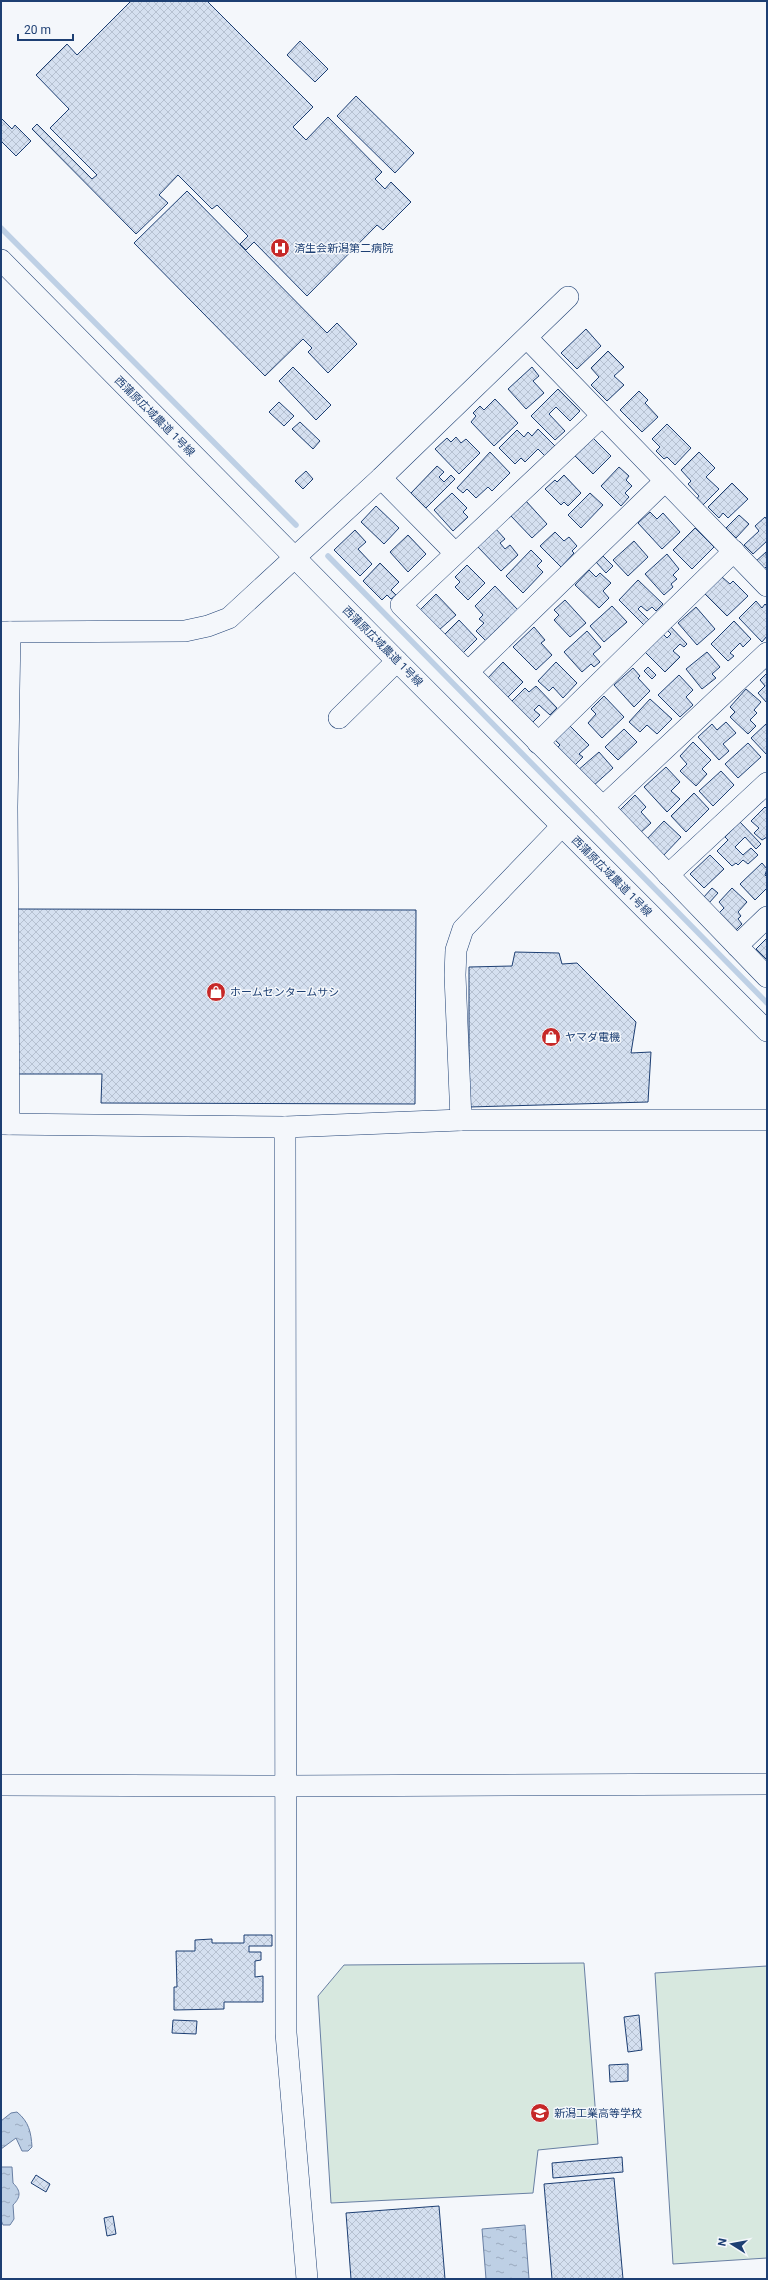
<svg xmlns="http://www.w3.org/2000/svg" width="768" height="2280" font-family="Roboto,'Noto Sans JP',sans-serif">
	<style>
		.pitch { fill: #d7e8df; stroke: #687fa3 }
		.water { fill: url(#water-ripples); stroke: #687fa3 }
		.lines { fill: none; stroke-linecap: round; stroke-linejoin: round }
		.stream { stroke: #bed0e5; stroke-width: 5.5 }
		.building { fill: url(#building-cross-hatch); stroke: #1d3f73 }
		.minor-casing { stroke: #1d3f73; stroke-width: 22 }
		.minor { stroke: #f4f7fb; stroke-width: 21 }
		.labels { text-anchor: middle; stroke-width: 3; stroke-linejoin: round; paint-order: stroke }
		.poi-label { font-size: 11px; fill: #1d3f73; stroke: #f4f7fb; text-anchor: start }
		.street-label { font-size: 11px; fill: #1d3f73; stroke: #f4f7fb }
	</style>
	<defs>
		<pattern id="water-ripples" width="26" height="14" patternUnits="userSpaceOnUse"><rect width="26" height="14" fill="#bed0e5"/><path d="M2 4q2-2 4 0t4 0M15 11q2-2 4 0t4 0" fill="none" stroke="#9aaabe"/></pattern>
		<pattern id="building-cross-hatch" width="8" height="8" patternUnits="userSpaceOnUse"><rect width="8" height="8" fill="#d5e0f0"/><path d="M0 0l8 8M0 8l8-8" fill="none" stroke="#b6c1d1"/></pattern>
	</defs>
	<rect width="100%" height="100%" fill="#f4f7fb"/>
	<g class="pitch">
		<polygon points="584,1963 598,2144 538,2150 533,2193 331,2203 318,1996 344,1965"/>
		<polygon points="767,1966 767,2258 673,2264 655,1973"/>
	</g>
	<g class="water">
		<path d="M 17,2112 C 29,2122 31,2132 32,2147 L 28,2151 L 22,2151 L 16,2138 L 1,2149 L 1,2121 L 11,2113 Z"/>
		<path d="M 1,2167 L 12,2167 L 13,2183 C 21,2191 21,2197 13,2205 L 14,2219 L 10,2225 L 3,2225 L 1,2220 Z"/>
		<polygon points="525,2225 529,2279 486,2279 482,2229"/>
	</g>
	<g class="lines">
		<g class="stream">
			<polyline points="1,228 296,525"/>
			<polyline points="328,556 767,1003"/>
		</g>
	</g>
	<g class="building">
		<polygon points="131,1 207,1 313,107 293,127 306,140 328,117 382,172 375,179 385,189 391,182 411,202 383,230 377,225 307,296 254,242 246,250 240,244 248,236 217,205 212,209 178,175 159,195 168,203 136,234 32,129 37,124 92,179 97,175 50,128 69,109 36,75 67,44 77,55"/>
		<polygon points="300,41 328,69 315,82 287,55"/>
		<polygon points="356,96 414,153 395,173 337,116"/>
		<polygon points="1,118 12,129 15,125 31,141 16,156 1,141"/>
		<polygon points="187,191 327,333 337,323 357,344 328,373 308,352 312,348 303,339 265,376 134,243"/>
		<polygon points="586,329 601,346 577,369 561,353"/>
		<polygon points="608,351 624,367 614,376 624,385 607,401 591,385 599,377 591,368"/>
		<polygon points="293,367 331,405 316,420 279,381"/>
		<polygon points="532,367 539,376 533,381 544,393 526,409 508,389"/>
		<polygon points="558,389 580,411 570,421 556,407 549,414 565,431 555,440 531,416"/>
		<polygon points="639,391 648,400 645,403 658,417 642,432 620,410"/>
		<polygon points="495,399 518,423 494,446 471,422 476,416 473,413 480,406 484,410"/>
		<polygon points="279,402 294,416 284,426 269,412"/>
		<polygon points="300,422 320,441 313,449 292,429"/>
		<polygon points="667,424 691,448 675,465 667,457 664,459 656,451 660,447 652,439"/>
		<polygon points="538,429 555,446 545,456 538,449 525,462 521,458 515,464 499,448 517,430 524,437 528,432 532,436"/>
		<polygon points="591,436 611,456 593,474 573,454"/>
		<polygon points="456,437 461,443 466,439 480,453 459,474 435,449 447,438 451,442"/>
		<polygon points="490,452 510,473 492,491 488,487 476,498 467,489 463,493 457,488"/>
		<polygon points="699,452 715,468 706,477 719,489 702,506 696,500 699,496 688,484 691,481 681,470"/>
		<polygon points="437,466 444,472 439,477 444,482 451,475 455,479 426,508 411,493"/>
		<polygon points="619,467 629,476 626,480 632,486 625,493 629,497 621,506 601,486"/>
		<polygon points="306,471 313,479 303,489 295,481"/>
		<polygon points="564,475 581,493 568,506 564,502 561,505 545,489 555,480 557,482"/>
		<polygon points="732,483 748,499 728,518 723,513 719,518 708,507"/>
		<polygon points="452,493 467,508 463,512 468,517 453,531 434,510"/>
		<polygon points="590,493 603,505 581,528 568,515"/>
		<polygon points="526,501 547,524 532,538 511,516"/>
		<polygon points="376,506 399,528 384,544 361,522"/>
		<polygon points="650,512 657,519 663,513 680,532 662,549 638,523"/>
		<polygon points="739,515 749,524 736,538 726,528"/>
		<polygon points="765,517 767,520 767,541 753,554 744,545 759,531 755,526"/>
		<polygon points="495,528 505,539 500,543 505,549 510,545 518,555 501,571 477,546"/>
		<polygon points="695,528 714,547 692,569 673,550"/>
		<polygon points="355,530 366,542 358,549 372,564 360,576 334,550"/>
		<polygon points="555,532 564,541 569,537 577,546 572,551 574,553 561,567 540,546"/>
		<polygon points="408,535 426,554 408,572 390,552"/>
		<polygon points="634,541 648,557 628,576 613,560"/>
		<polygon points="531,550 542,561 537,566 543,572 523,593 506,576"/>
		<polygon points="766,552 767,566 763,570 755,562"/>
		<polygon points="667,554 679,569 673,575 677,579 671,584 673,587 664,595 645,574"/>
		<polygon points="603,556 613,566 606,573 596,562"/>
		<polygon points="380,563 399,582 391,590 396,595 391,599 387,595 382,600 363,581"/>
		<polygon points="467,565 485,583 468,600 455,587 460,582 455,577"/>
		<polygon points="589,570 596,577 600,573 611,583 603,591 609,598 599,608 575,585"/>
		<polygon points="722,577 730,584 733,581 748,596 727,616 705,594"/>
		<polygon points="638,580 663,604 656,611 652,607 647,611 641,606 638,609 649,620 644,625 619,600"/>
		<polygon points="495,586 518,610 486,641 476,631 484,623 479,619 483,615 475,606"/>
		<polygon points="436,594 456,615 439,630 420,610"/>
		<polygon points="565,600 586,623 570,637 554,620 559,615 554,610"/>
		<polygon points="756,601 762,608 765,604 767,606 767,636 762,642 739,618"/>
		<polygon points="612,606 627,622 604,642 590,626"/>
		<polygon points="696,607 715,629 697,645 678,623"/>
		<polygon points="459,620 477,639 462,654 444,635"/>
		<polygon points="734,621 751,639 743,647 740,643 730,653 734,656 728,661 711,644"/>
		<polygon points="669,625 687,644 684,647 680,644 673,651 680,657 665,672 644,651 662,633 667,638 671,634 666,629"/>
		<polygon points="534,627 545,640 541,643 552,655 536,670 513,647"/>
		<polygon points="587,631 601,647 593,654 600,662 594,667 591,664 582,672 564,652"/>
		<polygon points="707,652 720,667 712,674 716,678 702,689 686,669"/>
		<polygon points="503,662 523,682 506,699 486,680"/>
		<polygon points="556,662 577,683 563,698 553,687 549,691 538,681"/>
		<polygon points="648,667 656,675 652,679 644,671"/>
		<polygon points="633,668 640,676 638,678 650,691 634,707 614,685"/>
		<polygon points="767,673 767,703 758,693 765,686 760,680"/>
		<polygon points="679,675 693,690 686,697 693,705 680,717 658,695"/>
		<polygon points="536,686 557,708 550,715 539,705 534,710 540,715 530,725 509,704 525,688 529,692"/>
		<polygon points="746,689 761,702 754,710 757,713 750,720 756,726 748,734 730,717 735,712 730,707"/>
		<polygon points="604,696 624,717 602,738 588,723 596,714 591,709"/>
		<polygon points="650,699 672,719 657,734 647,725 640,732 629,722"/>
		<polygon points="726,722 736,733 723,744 729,751 719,760 698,737 712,724 717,730"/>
		<polygon points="766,724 767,725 767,755 751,738"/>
		<polygon points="569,725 589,745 579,754 583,757 573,767 556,749 560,745 554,739"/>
		<polygon points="624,729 637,742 618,760 605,747"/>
		<polygon points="693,742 711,760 702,769 707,774 696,786 680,771 687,764 680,756"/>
		<polygon points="748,743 761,757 738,778 725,764"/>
		<polygon points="599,752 613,768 592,787 577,771"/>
		<polygon points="666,767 680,782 671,791 680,799 667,812 644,787"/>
		<polygon points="721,771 734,785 713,806 699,791"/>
		<polygon points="694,793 709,809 686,832 671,816"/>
		<polygon points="635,795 646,807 641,812 651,823 639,834 618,812"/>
		<polygon points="765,807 767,809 767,837 762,840 754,833 759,828 751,821"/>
		<polygon points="664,821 681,837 662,857 645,841"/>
		<polygon points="740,822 761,844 756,849 745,837 735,847 743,855 751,848 758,855 748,864 743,860 738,865 736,863 732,866 717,851 728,840 725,837"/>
		<polygon points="710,855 724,869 704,888 690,874"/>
		<polygon points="762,863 767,869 765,875 767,877 767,888 755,900 740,884"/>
		<polygon points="712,888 718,893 709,903 703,898"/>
		<polygon points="732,888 747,902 738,912 741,916 738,919 742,924 734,932 717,915 724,908 719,902"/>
		<polygon points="17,909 416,910 415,1104 101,1103 102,1074 16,1074"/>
		<polygon points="767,938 767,958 766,959 756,949"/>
		<polygon points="515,952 559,953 562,964 577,963 636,1022 631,1053 651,1052 648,1102 469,1107 469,967 512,966"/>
		<polygon points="244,1935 272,1935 272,1946 249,1946 249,1952 261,1952 261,1960 255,1961 255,1977 263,1976 263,2002 224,2002 224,2009 174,2010 174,1987 177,1987 176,1951 195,1951 195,1940 212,1939 212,1943 244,1943"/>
		<polygon points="639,2015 642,2050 628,2052 624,2017"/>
		<polygon points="173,2020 197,2021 196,2034 172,2033"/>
		<polygon points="628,2064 628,2081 610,2082 609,2065"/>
		<polygon points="622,2157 623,2172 553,2178 552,2163"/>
		<polygon points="36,2175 50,2184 46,2192 31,2183"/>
		<polygon points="614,2178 623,2279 552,2279 544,2184"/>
		<polygon points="439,2206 445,2279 351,2279 346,2213"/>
		<polygon points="113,2216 116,2234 107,2236 104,2218"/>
	</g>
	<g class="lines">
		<g class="minor-casing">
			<g id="minor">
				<polyline points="1,260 397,661 767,1031"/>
				<polyline points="527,338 767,586"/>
				<polyline points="602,416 401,605 603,807 767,977"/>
				<polyline points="381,478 455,553"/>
				<polyline points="1,632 185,631 208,626 229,618 381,478 568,297"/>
				<polyline points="468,672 665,481"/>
				<polyline points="339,718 397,661"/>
				<polyline points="538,743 734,551"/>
				<polyline points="603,807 767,653"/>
				<polyline points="668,875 767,783"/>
				<polyline points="737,946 767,917"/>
				<polyline points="461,1120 455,975 456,950 463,929 562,826"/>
				<polyline points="1,1124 285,1127 461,1120 767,1120"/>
				<polyline points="9,1124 7,807 10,632"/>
				<polyline points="285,1127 286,2033 307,2279"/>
				<polyline points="1,1785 285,1786 767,1784"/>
			</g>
		</g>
		<use href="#minor" class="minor"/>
	</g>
	<defs>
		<g id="hospital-disc" transform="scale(1)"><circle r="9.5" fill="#c62828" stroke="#f4f7fb"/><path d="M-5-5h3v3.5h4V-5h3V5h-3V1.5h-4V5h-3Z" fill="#fff"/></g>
		<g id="shop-disc" transform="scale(1)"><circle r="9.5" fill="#c62828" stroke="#f4f7fb"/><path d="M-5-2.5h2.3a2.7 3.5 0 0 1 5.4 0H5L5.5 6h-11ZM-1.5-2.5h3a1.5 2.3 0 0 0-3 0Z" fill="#fff"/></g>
		<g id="school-disc" transform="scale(1)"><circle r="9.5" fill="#c62828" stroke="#f4f7fb"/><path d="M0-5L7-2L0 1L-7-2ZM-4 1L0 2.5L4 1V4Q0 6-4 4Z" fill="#fff"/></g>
	</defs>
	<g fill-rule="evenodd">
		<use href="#hospital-disc" x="280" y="248"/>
		<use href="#shop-disc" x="216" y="992"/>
		<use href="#shop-disc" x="551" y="1037"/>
		<use href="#school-disc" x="540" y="2113"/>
	</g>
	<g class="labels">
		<g class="poi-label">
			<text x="294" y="252">済生会新潟第二病院</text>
			<text x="230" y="996">ホームセンタームサシ</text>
			<text x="565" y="1041">ヤマダ電機</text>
			<text x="554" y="2117">新潟工業高等学校</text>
		</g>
		<g class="street-label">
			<text transform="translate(155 416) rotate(45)" y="4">西蒲原広域農道 1号線</text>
			<text transform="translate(383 646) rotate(45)" y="4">西蒲原広域農道 1号線</text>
			<text transform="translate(612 876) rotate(45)" y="4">西蒲原広域農道 1号線</text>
		</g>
	</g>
	<rect width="768" height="2280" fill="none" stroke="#1d3f73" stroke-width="4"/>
	<g transform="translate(732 2244) rotate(281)" stroke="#f4f7fb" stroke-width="3" paint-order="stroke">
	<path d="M0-3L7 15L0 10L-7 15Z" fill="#1d3f73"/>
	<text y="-6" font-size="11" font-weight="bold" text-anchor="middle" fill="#1d3f73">N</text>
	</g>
	<path d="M18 34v6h55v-6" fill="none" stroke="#1d3f73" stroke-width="2"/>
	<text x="24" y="34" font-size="12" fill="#1d3f73" stroke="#f4f7fb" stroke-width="3" paint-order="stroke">20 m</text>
</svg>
